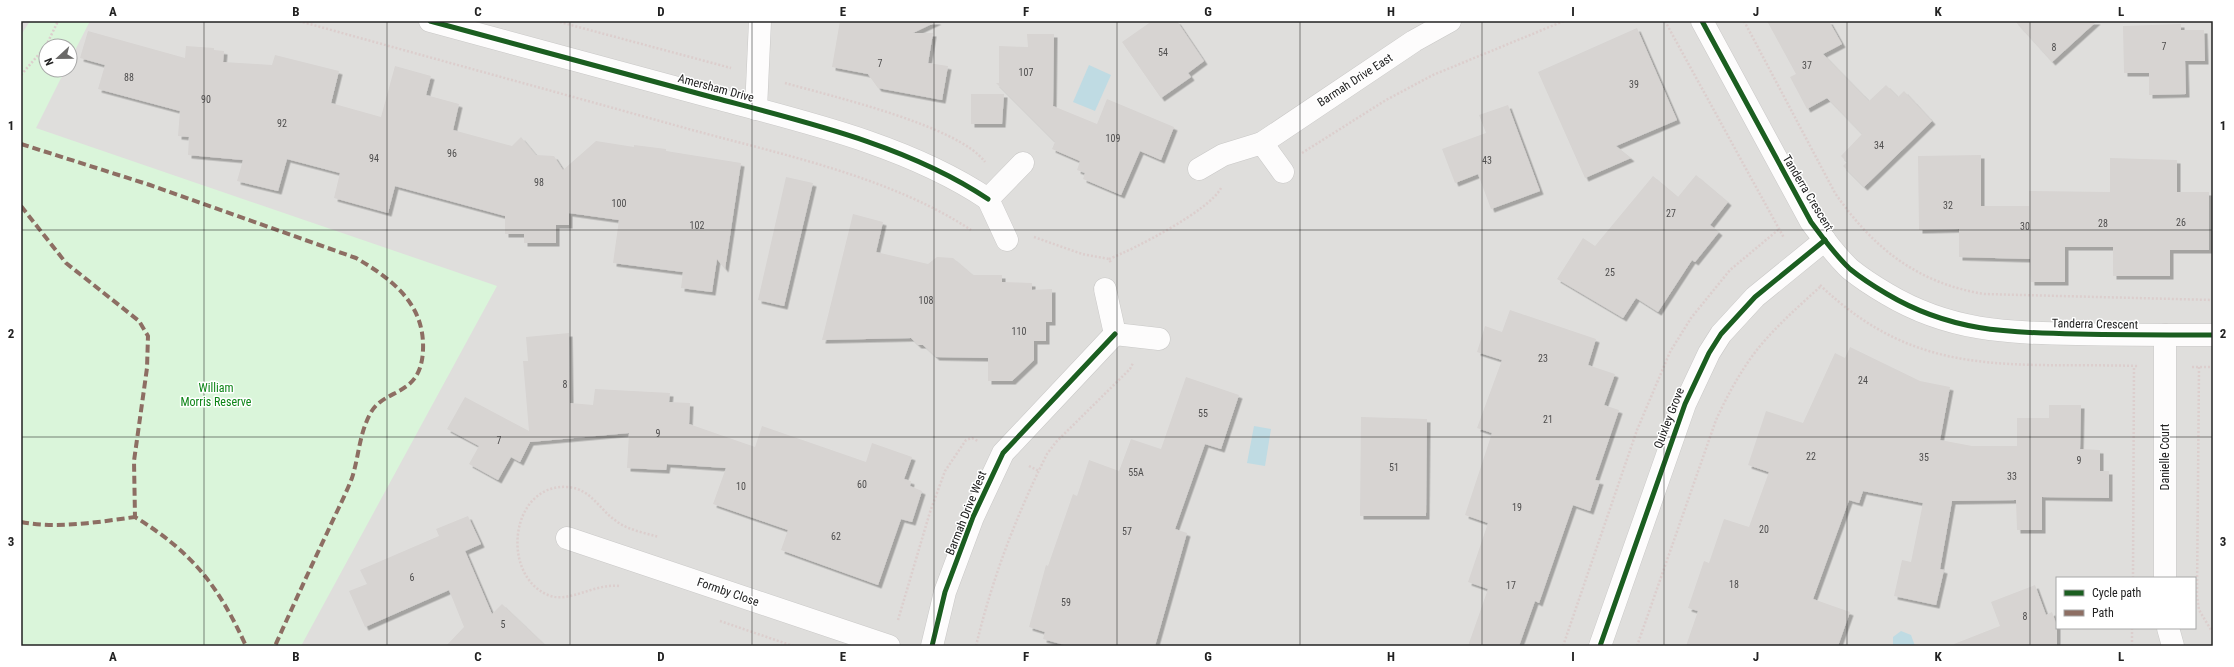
<svg xmlns="http://www.w3.org/2000/svg" width="2234" height="667" font-family="'Roboto Condensed',sans-serif">
	<style>
		.residential { fill: #dfdedc; fill-rule: evenodd }
		.park { fill: #daf5da }
		.water { fill: #bfdbe3 }
		.building { fill: #d7d4d2; filter: url(#shadow) }
		.lines { fill: none; stroke-linecap: round; stroke-linejoin: round }
		.minor-casing { stroke: #c9c8c7; stroke-width: 23 }
		.path { stroke: #dccecd; stroke-width: 2.5; stroke-dasharray: 2 2; stroke-linecap: butt }
		.minor { stroke: #fdfcfc; stroke-width: 22 }
		.quiet { stroke: #8d6e63; stroke-width: 4; stroke-dasharray: 8 4; stroke-linecap: butt }
		.cycleway-casing { stroke: #fff; stroke-width: 8 }
		.cycleway { stroke: #1b5e20; stroke-width: 5 }
		.grid { fill: none; stroke: #222; stroke-width: 1; stroke-opacity: 0.55 }
		.labels { text-anchor: middle; stroke-width: 3; stroke-linejoin: round; paint-order: stroke }
		.number-label { font-size: 10px; fill: #4f4e4e }
		.street-label { font-size: 12px; fill: #222; stroke: #fff }
		.park-label { font-size: 12px; fill: #0c8416; stroke: #fff }
		.neatline { fill: none; stroke: #222; stroke-width: 1.5 }
		.grid-label { font-size: 13px; text-anchor: middle; font-weight: bold; fill: #222 }
	</style>
	<defs>
		<filter id="shadow"><feDropShadow dx="3.5" dy="3.5" stdDeviation="0" flood-color="#0004"/></filter>
	</defs>
	<rect width="100%" height="100%" fill="#f0eeeb"/>
	<path class="residential" d="M 21,21 L 2213,21 L 2213,646 L 21,646 ZM 46,46 L 70,46 L 70,70 L 46,70 ZM 2057,578 L 2195,578 L 2195,628 L 2057,628 Z"/>
	<polygon class="park" points="30,21 90,21 70,60 70,46 46,46 46,70 65,70 36,128 497,286 301,646 21,646 21,35"/>
	<g class="water">
		<polygon points="1089,65 1111,75 1095,111 1073,102"/>
		<polygon points="1254,426 1271,429 1265,466 1247,463"/>
		<polygon points="1901,631 1911,635 1915,646 1893,646 1893,637"/>
	</g>
	<g class="building">
		<polygon points="840,21 938,21 913,33 933,33 928,63 948,66 942,100 878,88 868,74 832,67"/>
		<polygon points="1152,21 1177,21 1204,61 1188,73 1191,77 1161,98 1122,42"/>
		<polygon points="1767,21 1829,21 1842,44 1823,54 1869,101 1886,85 1898,97 1904,91 1932,121 1864,187 1843,166 1847,162 1841,156 1862,134 1827,98 1807,109 1790,77 1796,74"/>
		<polygon points="2015,21 2097,21 2052,62"/>
		<polygon points="2181,24 2181,30 2204,30 2205,61 2185,61 2186,94 2149,95 2149,73 2124,73 2123,26"/>
		<polygon points="1637,28 1677,120 1616,146 1631,158 1585,178 1538,72"/>
		<polygon points="88,31 185,58 186,46 214,48 214,50 224,51 223,62 272,65 275,55 339,71 331,103 381,117 395,66 431,76 426,95 459,104 453,130 512,146 521,137 536,155 554,156 563,170 596,141 634,147 634,145 666,149 666,151 741,163 725,269 717,259 712,292 681,288 683,272 613,263 619,220 569,213 569,225 556,225 556,243 524,243 524,234 505,234 505,216 395,186 388,213 334,198 340,173 287,159 278,191 237,181 243,160 188,155 189,137 178,136 180,111 98,89 105,65 80,58"/>
		<polygon points="1027,34 1054,34 1053,106 1097,124 1107,99 1174,127 1161,160 1140,151 1121,195 1083,179 1085,173 1077,170 1080,161 1052,149 1055,142 996,83 999,83 999,46 1028,47"/>
		<polygon points="971,94 1004,94 1002,124 971,124"/>
		<polygon points="1508,105 1540,191 1491,209 1478,174 1455,183 1442,149 1486,133 1479,115"/>
		<polygon points="1981,155 1981,206 2029,206 2029,191 2110,192 2110,158 2177,160 2177,192 2209,192 2209,250 2170,250 2170,276 2113,276 2113,247 2065,247 2065,282 2031,282 2030,259 1959,257 1959,229 1919,230 1918,156"/>
		<polygon points="1696,175 1728,202 1710,225 1719,232 1695,262 1692,260 1658,312 1636,298 1623,318 1557,279 1583,238 1595,246 1653,176 1678,197"/>
		<polygon points="786,177 813,183 784,306 758,300"/>
		<polygon points="853,214 883,222 876,252 928,264 937,257 953,258 973,275 1002,275 1002,282 1032,283 1032,290 1052,289 1052,322 1046,322 1046,341 1034,341 1034,360 1012,381 988,381 988,358 936,357 923,345 918,345 911,338 822,340"/>
		<polygon points="1510,310 1596,339 1588,365 1615,374 1604,405 1619,410 1595,480 1600,481 1590,511 1573,505 1539,603 1535,601 1519,646 1468,646 1488,589 1468,582 1488,523 1465,515 1492,433 1477,428 1502,360 1477,352 1485,326 1502,332"/>
		<polygon points="569,333 570,403 593,405 595,389 670,393 669,402 690,403 689,424 755,447 762,426 866,462 872,443 912,457 904,479 911,481 910,486 922,491 912,522 901,519 878,585 781,550 788,530 713,504 726,468 667,464 666,470 627,468 629,433 530,442 520,462 511,457 498,480 469,464 479,446 447,429 465,397 529,431 523,361 528,361 526,337"/>
		<polygon points="1850,347 1920,381 1950,387 1940,440 1972,446 2017,446 2017,418 2049,418 2049,405 2081,405 2080,449 2100,450 2100,471 2109,471 2109,498 2042,497 2042,530 2017,530 2016,500 1952,501 1940,569 1944,570 1936,605 1894,596 1902,560 1911,562 1923,503 1863,491 1859,503 1849,500 1813,599 1850,612 1838,646 1686,646 1698,611 1688,608 1704,561 1709,563 1724,519 1749,527 1769,472 1748,465 1766,411 1803,423 1835,353 1845,358"/>
		<polygon points="1186,377 1239,395 1221,449 1205,444 1175,529 1187,533 1155,646 1068,646 1043,639 1045,632 1029,627 1046,565 1048,566 1073,494 1077,496 1089,460 1119,471 1131,439 1161,449"/>
		<polygon points="1361,417 1427,419 1426,516 1360,516"/>
		<polygon points="468,516 481,544 465,551 492,614 502,604 546,646 446,646 464,627 449,590 365,627 349,591 367,584 360,570 439,536 436,529"/>
		<polygon points="2035,585 2046,615 2052,612 2057,626 2057,646 1954,646 1954,644 2000,626 1991,602"/>
	</g>
	<g class="lines">
		<g class="minor-casing">
			<g id="minor">
				<path d="M 430,21 C 525,47 620,72 715,98 C 806,122 909,146 988,199"/>
				<path d="M 1702,21 L 1811,222 C 1823,238 1835,255 1850,269 C 1861,278 1875,287 1887,294 C 1949,331 2007,333 2077,334 C 2122,335 2168,335 2213,335"/>
				<polyline points="756,109 760,21"/>
				<polyline points="1262,143 1414,41 1450,21"/>
				<polyline points="1199,169 1223,155 1262,143 1283,172"/>
				<polyline points="1007,240 988,199 1023,163"/>
				<polyline points="1105,289 1115,334 1159,339"/>
				<polyline points="567,538 889,646"/>
				<polyline points="2165,578 2165,335"/>
				<polyline points="2168,628 2173,646"/>
				<polyline points="932,646 945,592 973,517 1003,453 1115,334"/>
				<polyline points="1600,646 1685,404 1709,353 1721,334 1755,297 1825,240"/>
			</g>
		</g>
		<g class="path">
			<path d="M 299,21 C 428,57 556,92 685,128 C 779,154 889,176 971,230"/>
			<polyline points="556,21 731,68"/>
			<polyline points="1665,21 1784,238"/>
			<path d="M 1744,21 L 1835,193 C 1873,248 1917,283 1984,294 L 2213,300"/>
			<polyline points="46,46 58,21"/>
			<polyline points="21,75 46,46"/>
			<path d="M 785,83 C 831,96 959,126 985,162"/>
			<polyline points="1302,153 1386,100 1433,75 1564,21"/>
			<polyline points="1034,237 1082,254 1109,259 1111,263"/>
			<path d="M 1109,259 C 1134,249 1209,211 1221,188"/>
			<path d="M 1820,285 C 1920,381 2012,362 2138,366"/>
			<polyline points="2192,367 2213,367"/>
			<polyline points="2199,367 2197,596 2199,610 2213,633"/>
			<polyline points="1029,466 1039,471"/>
			<polyline points="2133,578 2134,366"/>
			<path d="M 619,586 C 595,583 568,604 548,595 C 500,575 510,483 568,487 C 591,489 599,509 616,521 C 628,530 645,533 659,537"/>
			<polyline points="898,620 930,512 945,471 966,440 972,438 978,441"/>
			<polyline points="720,621 793,646"/>
			<path d="M 976,646 C 992,579 1016,516 1047,454 L 1056,442 L 1130,369 L 1133,363"/>
			<polyline points="1563,646 1637,430 1670,352 1691,318 1730,270 1778,230"/>
			<path d="M 1637,646 L 1716,420 C 1727,396 1740,372 1756,351 C 1775,327 1798,307 1821,286"/>
			<polyline points="2132,646 2132,628"/>
		</g>
		<use href="#minor" class="minor"/>
		<g class="quiet">
			<path d="M 21,144 L 150,185 L 356,258 C 392,279 425,304 423,350 C 421,398 384,387 370,414 C 359,435 359,456 352,478 C 345,496 335,515 327,533 C 309,571 292,608 275,646"/>
			<path d="M 21,206 L 66,263 L 139,321 L 148,336 L 147,368 L 134,461 L 135,517 C 192,552 218,585 246,646"/>
			<path d="M 21,522 C 58,529 98,522 135,517"/>
		</g>
		<g class="cycleway-casing">
			<g id="cycleway">
				<path d="M 430,21 C 525,47 620,72 715,98 C 806,122 909,146 988,199"/>
				<path d="M 1702,21 L 1811,222 C 1823,238 1835,255 1850,269 C 1861,278 1875,287 1887,294 C 1949,331 2007,333 2077,334 C 2122,335 2168,335 2213,335"/>
				<polyline points="932,646 945,592 973,517 1003,453 1115,334"/>
				<polyline points="1600,646 1685,404 1709,353 1721,334 1755,297 1825,240"/>
			</g>
		</g>
		<use href="#cycleway" class="cycleway"/>
	</g>
	<path class="grid" d="M 204,21 L 204,646M 387,21 L 387,646M 570,21 L 570,646M 752,21 L 752,646M 934,21 L 934,646M 1117,21 L 1117,646M 1300,21 L 1300,646M 1482,21 L 1482,646M 1664,21 L 1664,646M 1847,21 L 1847,646M 2030,21 L 2030,646M 21,230 L 2213,230M 21,437 L 2213,437"/>
	<g class="labels">
		<g class="number-label">
			<text x="2164" y="50">7</text>
			<text x="2054" y="51">8</text>
			<text x="1163" y="56">54</text>
			<text x="880" y="67">7</text>
			<text x="1807" y="69">37</text>
			<text x="1026" y="76">107</text>
			<text x="129" y="81">88</text>
			<text x="1634" y="88">39</text>
			<text x="206" y="103">90</text>
			<text x="282" y="127">92</text>
			<text x="1113" y="142">109</text>
			<text x="1879" y="149">34</text>
			<text x="452" y="157">96</text>
			<text x="374" y="162">94</text>
			<text x="1487" y="164">43</text>
			<text x="539" y="186">98</text>
			<text x="619" y="207">100</text>
			<text x="1948" y="209">32</text>
			<text x="1671" y="217">27</text>
			<text x="2181" y="226">26</text>
			<text x="2103" y="227">28</text>
			<text x="697" y="229">102</text>
			<text x="2025" y="230">30</text>
			<text x="1610" y="276">25</text>
			<text x="926" y="304">108</text>
			<text x="1019" y="335">110</text>
			<text x="1543" y="362">23</text>
			<text x="1863" y="384">24</text>
			<text x="565" y="388">8</text>
			<text x="1203" y="417">55</text>
			<text x="1548" y="423">21</text>
			<text x="658" y="437">9</text>
			<text x="499" y="444">7</text>
			<text x="1811" y="460">22</text>
			<text x="1924" y="461">35</text>
			<text x="2079" y="464">9</text>
			<text x="1394" y="471">51</text>
			<text x="1136" y="476">55A</text>
			<text x="2012" y="480">33</text>
			<text x="862" y="488">60</text>
			<text x="741" y="490">10</text>
			<text x="1517" y="511">19</text>
			<text x="1764" y="533">20</text>
			<text x="1127" y="535">57</text>
			<text x="836" y="540">62</text>
			<text x="412" y="581">6</text>
			<text x="1734" y="588">18</text>
			<text x="1511" y="589">17</text>
			<text x="1066" y="606">59</text>
			<text x="2025" y="620">8</text>
			<text x="503" y="628">5</text>
		</g>
		<g class="street-label">
			<text transform="translate(1355 80) rotate(-33)" y="4">Barmah Drive East</text>
			<text transform="translate(716 88) rotate(15)" y="4">Amersham Drive</text>
			<text transform="translate(1808 193) rotate(59)" y="4">Tanderra Crescent</text>
			<text transform="translate(2095 324) rotate(1)" y="4">Tanderra Crescent</text>
			<text transform="translate(1669 418) rotate(-69)" y="4">Quixley Grove</text>
			<text transform="translate(2165 457) rotate(-90)" y="4">Danielle Court</text>
			<text transform="translate(966 513) rotate(-68)" y="4">Barmah Drive West</text>
			<text transform="translate(728 592) rotate(19)" y="4">Formby Close</text>
		</g>
		<g class="park-label">
			<text x="216" y="392">William<tspan x="216" dy="14">Morris Reserve</tspan></text>
		</g>
	</g>
	<rect width="2234" height="667" fill="none" stroke="#ffffff" stroke-width="44"/>
	<rect x="2056" y="577" width="140" height="52" fill="#ffffff" stroke="#a7a7a7"/>
	<rect x="2064" y="590" width="20" height="6" fill="#1b5e20" stroke="#a7a7a7"/>
	<text x="2092" y="597" font-size="12" fill="#222222">Cycle path</text>
	<rect x="2064" y="610" width="20" height="6" fill="#8d6e63" stroke="#a7a7a7"/>
	<text x="2092" y="617" font-size="12" fill="#222222">Path</text>
	<g transform="translate(58 58) rotate(248)"><circle r="19" fill="#ffffff" stroke="#a7a7a7"/>
	<path d="M0-3L7 15L0 10L-7 15Z" fill="#6a6968"/>
	<text y="-6" font-size="11" font-weight="bold" text-anchor="middle" fill="#222222">N</text>
	</g>
	<rect x="22" y="22" width="2190" height="623" class="neatline"/>
	<g class="grid-label">
		<text x="113" y="16">A</text>
		<text x="296" y="16">B</text>
		<text x="478" y="16">C</text>
		<text x="661" y="16">D</text>
		<text x="843" y="16">E</text>
		<text x="1026" y="16">F</text>
		<text x="1208" y="16">G</text>
		<text x="1391" y="16">H</text>
		<text x="1573" y="16">I</text>
		<text x="1756" y="16">J</text>
		<text x="1938" y="16">K</text>
		<text x="2121" y="16">L</text>
		<text x="11" y="130">1</text>
		<text x="2223" y="130">1</text>
		<text x="11" y="338">2</text>
		<text x="2223" y="338">2</text>
		<text x="11" y="546">3</text>
		<text x="2223" y="546">3</text>
		<text x="113" y="661">A</text>
		<text x="296" y="661">B</text>
		<text x="478" y="661">C</text>
		<text x="661" y="661">D</text>
		<text x="843" y="661">E</text>
		<text x="1026" y="661">F</text>
		<text x="1208" y="661">G</text>
		<text x="1391" y="661">H</text>
		<text x="1573" y="661">I</text>
		<text x="1756" y="661">J</text>
		<text x="1938" y="661">K</text>
		<text x="2121" y="661">L</text>
	</g>
</svg>
